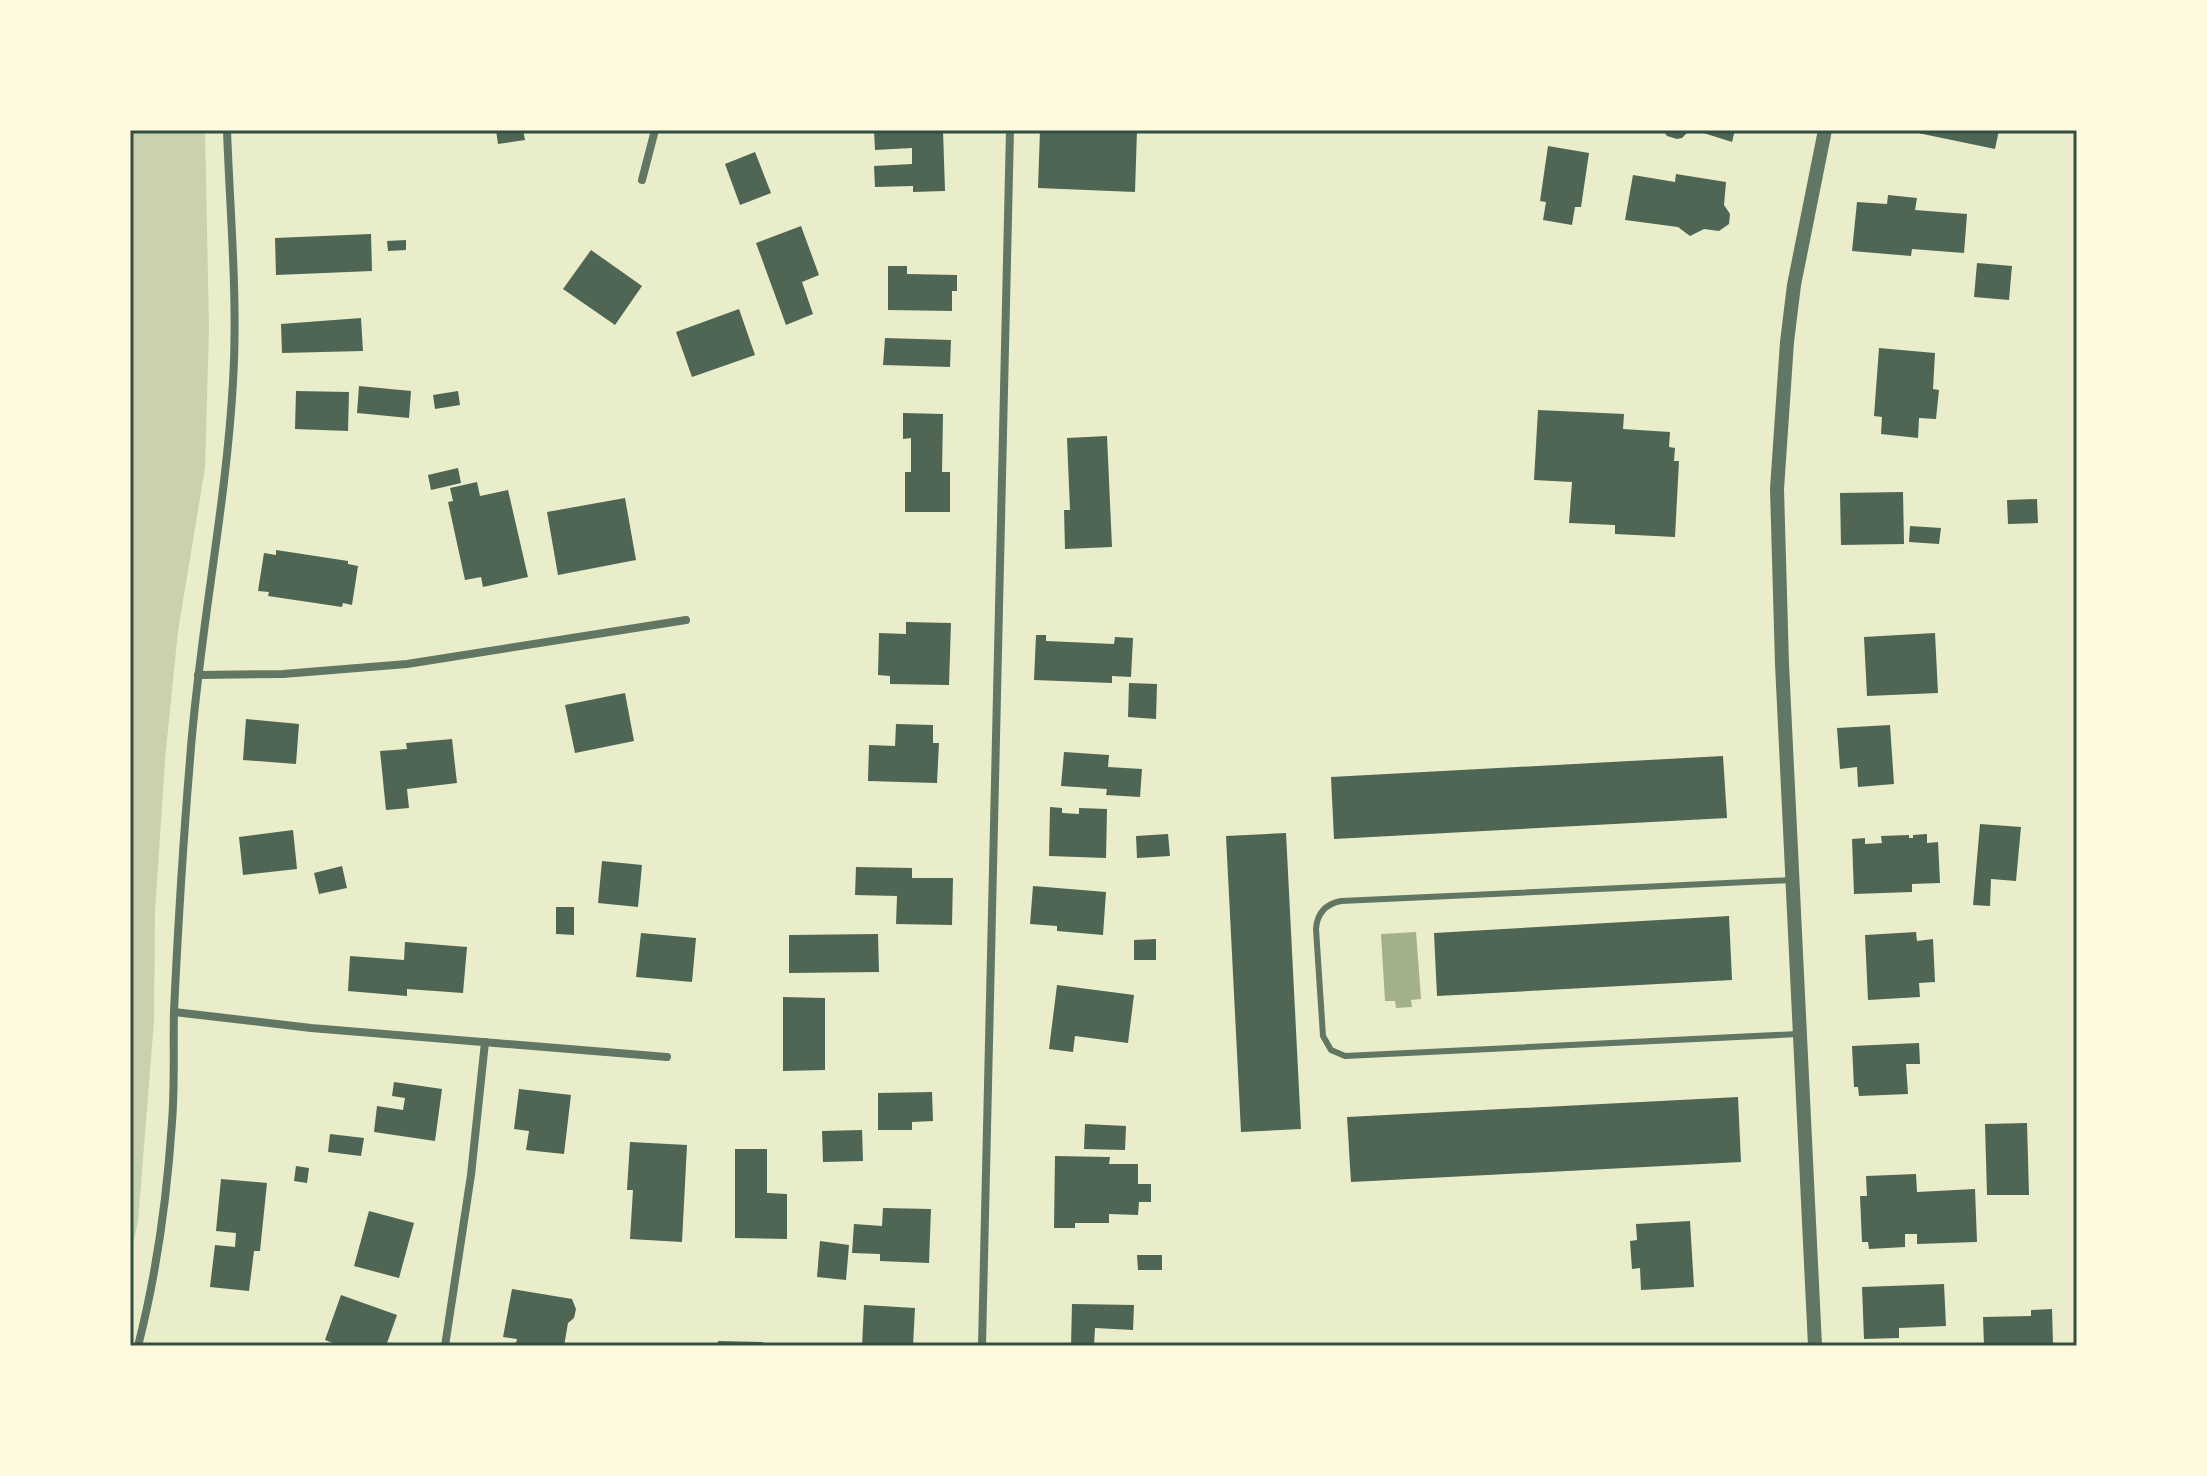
<svg xmlns="http://www.w3.org/2000/svg" width="2207" height="1476" font-family="Manrope,sans-serif">
	<style>
		.green { fill: #cad2ad }
		.water { fill: #a3b18a }
		.building { fill: #4f6655 }
		.lines { fill: none; stroke-linecap: round; stroke-linejoin: round }
		.service { stroke: #617663; stroke-width: 6 }
		.minor { stroke: #617663; stroke-width: 8 }
		.tertiary { stroke: #617663; stroke-width: 14 }
		.neatline { fill: none; stroke: #344e41; stroke-width: 3 }
	</style>
	<rect width="100%" height="100%" fill="#e9edc9"/>
	<polygon class="green" points="130,130 205,130 209,329 205,468 178,631 165,760 155,913 154,1021 138,1222 130,1258"/>
	<polygon class="water" points="1416,932 1421,999 1411,1000 1412,1007 1396,1008 1395,1001 1385,1001 1381,934"/>
	<g class="building">
		<polygon points="496,130 523,130 525,140 498,144"/>
		<polygon points="874,130 943,130 945,191 913,192 913,186 875,187 874,166 912,164 912,148 875,150"/>
		<polygon points="1040,130 1137,130 1135,192 1038,188"/>
		<polygon points="1663,130 1690,130 1682,138 1677,139 1667,136"/>
		<polygon points="1694,130 1735,130 1732,142"/>
		<polygon points="1918,130 1999,130 1995,149 1918,133"/>
		<polygon points="1548,146 1589,153 1581,207 1575,207 1572,225 1543,220 1546,202 1540,201"/>
		<polygon points="755,152 771,193 740,205 725,164"/>
		<polygon points="1676,174 1726,182 1724,205 1730,214 1729,224 1719,231 1704,229 1690,236 1678,227 1625,220 1633,175 1675,182"/>
		<polygon points="1888,195 1917,198 1915,210 1967,214 1964,253 1912,249 1911,256 1852,251 1857,202 1887,204"/>
		<polygon points="801,226 819,275 802,282 813,314 786,325 756,243"/>
		<polygon points="371,234 372,271 276,275 275,238"/>
		<polygon points="406,240 406,250 388,251 387,241"/>
		<polygon points="591,250 642,286 615,325 563,289"/>
		<polygon points="1977,263 2012,266 2009,300 1974,297"/>
		<polygon points="888,266 907,266 907,274 957,275 957,291 952,291 952,311 888,310"/>
		<polygon points="739,309 755,355 692,377 676,332"/>
		<polygon points="361,318 363,351 282,353 281,324"/>
		<polygon points="885,338 951,340 950,367 883,365"/>
		<polygon points="1879,348 1935,353 1933,389 1939,390 1936,419 1919,418 1918,438 1881,434 1882,417 1874,416"/>
		<polygon points="359,386 411,391 409,418 357,413"/>
		<polygon points="296,391 349,392 348,431 295,429"/>
		<polygon points="458,391 460,405 435,409 433,395"/>
		<polygon points="1538,410 1624,414 1623,429 1670,432 1669,447 1675,448 1674,461 1679,461 1675,537 1615,534 1615,525 1569,523 1572,482 1534,480"/>
		<polygon points="903,413 943,414 942,472 950,472 950,512 905,512 905,472 911,472 911,438 903,439"/>
		<polygon points="1107,436 1112,547 1065,549 1064,510 1070,510 1067,438"/>
		<polygon points="458,468 461,483 431,490 428,475"/>
		<polygon points="477,482 480,496 508,490 528,577 483,587 481,577 465,580 448,502 453,501 450,488"/>
		<polygon points="1903,492 1904,544 1841,545 1840,493"/>
		<polygon points="625,498 636,560 558,575 547,512"/>
		<polygon points="2037,499 2038,523 2008,524 2007,500"/>
		<polygon points="1910,526 1941,528 1939,544 1909,542"/>
		<polygon points="276,550 348,561 348,564 358,566 352,605 343,603 342,607 268,596 269,592 258,591 264,553 276,555"/>
		<polygon points="906,622 951,623 949,685 890,684 890,676 878,675 879,633 906,634"/>
		<polygon points="1935,633 1938,693 1867,696 1864,637"/>
		<polygon points="1036,635 1046,635 1046,641 1114,644 1115,637 1133,638 1131,677 1112,676 1112,683 1034,680"/>
		<polygon points="1129,683 1157,684 1156,719 1128,717"/>
		<polygon points="625,693 634,741 575,753 565,705"/>
		<polygon points="246,719 299,724 296,764 243,760"/>
		<polygon points="896,724 933,725 933,743 939,743 937,783 868,781 869,745 895,746"/>
		<polygon points="1890,725 1894,784 1858,787 1857,767 1840,769 1837,728"/>
		<polygon points="452,739 457,783 407,789 409,808 386,810 380,751 407,749 406,743"/>
		<polygon points="1064,752 1109,755 1108,767 1142,769 1140,797 1106,795 1107,789 1061,786"/>
		<polygon points="1723,756 1727,818 1334,839 1331,777"/>
		<polygon points="1050,807 1062,808 1062,813 1079,814 1079,808 1107,809 1106,858 1049,856"/>
		<polygon points="1980,824 2021,827 2016,881 1991,879 1990,906 1973,905"/>
		<polygon points="293,830 297,869 243,875 239,837"/>
		<polygon points="1286,833 1301,1129 1241,1132 1226,836"/>
		<polygon points="1168,834 1170,856 1137,858 1136,836"/>
		<polygon points="1927,834 1927,843 1938,842 1940,883 1912,884 1912,892 1854,894 1852,839 1865,838 1865,844 1882,843 1881,836 1909,835 1909,838 1913,838 1913,835"/>
		<polygon points="602,861 642,865 638,907 598,903"/>
		<polygon points="342,866 347,888 319,894 314,873"/>
		<polygon points="856,867 912,868 912,878 953,878 952,925 896,924 897,896 855,895"/>
		<polygon points="1033,886 1106,892 1103,935 1057,931 1057,926 1030,924"/>
		<polygon points="556,907 574,907 574,935 556,934"/>
		<polygon points="1729,916 1732,980 1437,996 1434,933"/>
		<polygon points="1916,932 1917,941 1933,939 1935,982 1919,983 1920,997 1868,1000 1865,935"/>
		<polygon points="641,933 696,938 692,982 636,977"/>
		<polygon points="878,934 879,972 789,973 789,935"/>
		<polygon points="1156,939 1156,960 1134,960 1134,940"/>
		<polygon points="405,942 467,947 463,993 407,989 407,996 348,991 350,956 404,960"/>
		<polygon points="1057,985 1134,995 1128,1043 1075,1036 1073,1052 1049,1049"/>
		<polygon points="783,997 825,998 825,1070 783,1071"/>
		<polygon points="1919,1043 1920,1064 1906,1064 1908,1094 1859,1096 1858,1087 1854,1087 1852,1046"/>
		<polygon points="394,1082 442,1089 435,1141 374,1132 377,1106 403,1110 405,1098 392,1096"/>
		<polygon points="519,1089 571,1095 564,1154 526,1150 529,1131 514,1129"/>
		<polygon points="932,1092 933,1121 912,1122 912,1130 878,1130 878,1093"/>
		<polygon points="1738,1097 1741,1162 1351,1182 1347,1117"/>
		<polygon points="2027,1123 2029,1195 1987,1195 1985,1124"/>
		<polygon points="1085,1124 1126,1126 1125,1150 1084,1149"/>
		<polygon points="862,1130 863,1161 823,1162 822,1131"/>
		<polygon points="330,1134 364,1138 361,1156 328,1152"/>
		<polygon points="630,1142 687,1145 682,1242 630,1239 633,1190 627,1190"/>
		<polygon points="735,1149 767,1149 767,1193 787,1194 787,1239 735,1238"/>
		<polygon points="1055,1156 1110,1157 1109,1164 1138,1164 1138,1184 1151,1184 1151,1202 1139,1202 1138,1215 1109,1214 1109,1223 1075,1223 1075,1228 1054,1228"/>
		<polygon points="296,1166 309,1168 307,1183 294,1181"/>
		<polygon points="1916,1174 1917,1192 1975,1189 1977,1242 1917,1244 1917,1234 1905,1234 1905,1247 1869,1249 1868,1242 1862,1242 1860,1196 1867,1196 1866,1176"/>
		<polygon points="221,1179 267,1183 260,1251 254,1251 249,1291 210,1287 215,1245 235,1247 236,1233 216,1231"/>
		<polygon points="883,1208 931,1209 929,1263 880,1261 880,1254 852,1253 854,1224 882,1226"/>
		<polygon points="369,1211 414,1223 399,1278 354,1266"/>
		<polygon points="1690,1221 1694,1287 1641,1290 1640,1268 1632,1269 1630,1241 1637,1240 1636,1224"/>
		<polygon points="820,1241 849,1245 846,1280 817,1277"/>
		<polygon points="1137,1255 1162,1255 1162,1270 1138,1270"/>
		<polygon points="1944,1284 1946,1326 1899,1328 1899,1338 1864,1339 1862,1287"/>
		<polygon points="512,1289 572,1299 576,1309 574,1318 568,1323 564,1346 515,1346 517,1339 503,1337"/>
		<polygon points="341,1295 397,1315 386,1346 341,1346 325,1340"/>
		<polygon points="1072,1304 1134,1305 1133,1330 1095,1328 1094,1346 1071,1346"/>
		<polygon points="864,1305 915,1308 913,1346 862,1346"/>
		<polygon points="2052,1309 2053,1344 1984,1346 1983,1317 2031,1316 2031,1310"/>
		<polygon points="718,1341 763,1342 763,1346 718,1346"/>
	</g>
	<g class="lines">
		<path class="service" d="M 1792,880 L 1341,901 C 1326,904 1317,913 1316,929 L 1323,1036 L 1331,1050 L 1345,1056 L 1798,1034"/>
		<g class="minor">
			<polyline points="642,180 655,130"/>
			<polyline points="198,675 283,674 407,664 686,620"/>
			<polyline points="174,1012 311,1028 667,1057"/>
			<path d="M 138,1346 C 157,1272 167,1198 172,1122 C 175,1085 173,1048 174,1011 C 178,927 183,843 190,760 C 199,633 226,508 233,382 C 238,298 230,214 227,130"/>
			<polyline points="445,1346 471,1175 485,1042"/>
			<polyline points="982,1346 1010,130"/>
		</g>
		<polyline class="tertiary" points="1815,1346 1782,664 1777,489 1787,342 1794,285 1825,130"/>
	</g>
	<rect width="2207" height="1476" fill="none" stroke="#fefae0" stroke-width="264"/>
	<rect x="132" y="132" width="1943" height="1212" class="neatline"/>
</svg>
